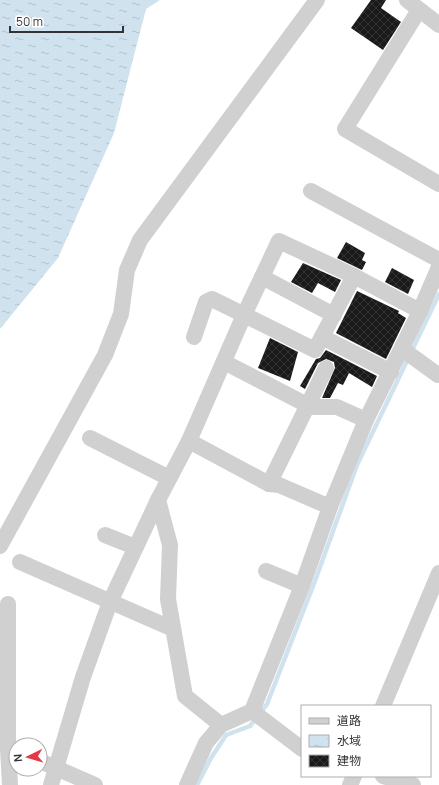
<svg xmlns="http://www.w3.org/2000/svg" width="439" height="785" font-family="Manrope,'Noto Sans JP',sans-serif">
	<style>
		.water { fill: url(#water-ripples) }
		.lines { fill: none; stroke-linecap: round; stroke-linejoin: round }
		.stream { stroke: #cfe2ee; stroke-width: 4.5 }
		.building { fill: url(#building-cross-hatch) }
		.minor { stroke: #d0d0d0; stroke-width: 16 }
	</style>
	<defs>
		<pattern id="water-ripples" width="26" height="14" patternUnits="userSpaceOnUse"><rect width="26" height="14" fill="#cfe2ee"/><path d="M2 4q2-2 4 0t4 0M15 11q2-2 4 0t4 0" fill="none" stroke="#b2c2cd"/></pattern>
		<pattern id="building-cross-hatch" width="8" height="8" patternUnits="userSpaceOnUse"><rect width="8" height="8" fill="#1a1a1a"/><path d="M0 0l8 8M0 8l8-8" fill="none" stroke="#333"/></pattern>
	</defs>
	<rect width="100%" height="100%" fill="#fff"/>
	<polygon class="water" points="0,0 160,0 146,9 114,133 58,258 0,329"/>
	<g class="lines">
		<polyline class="stream" points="197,785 211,758 226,735 250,726 267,704 315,581 357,465 439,294"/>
	</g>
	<g class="building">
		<polygon points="371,0 386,0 381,8 401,22 383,50 351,28"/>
		<polygon points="346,242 365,253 362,260 366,262 362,270 337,258"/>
		<polygon points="303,263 341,280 335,292 318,283 312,293 291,282"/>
		<polygon points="392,268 414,280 408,294 385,282"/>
		<polygon points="357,291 399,311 398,313 406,318 386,359 336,333"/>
		<polygon points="270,338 298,352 290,381 258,368"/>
		<polygon points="326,350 377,376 372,387 349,373 343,385 338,383 330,398 322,398 335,368 334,362 326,359 318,363 305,389 300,386 316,359 320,358"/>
	</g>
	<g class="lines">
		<g class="minor">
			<polyline points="407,0 439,25"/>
			<polyline points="419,10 345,129 439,184"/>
			<polyline points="311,191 439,260"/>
			<polyline points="262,277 334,315"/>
			<polyline points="194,337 206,302 212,299 315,350 354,276"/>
			<polyline points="322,337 391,372"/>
			<polyline points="402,349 438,375"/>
			<polyline points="224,362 311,407 337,407 366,420"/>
			<polyline points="90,438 169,478"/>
			<polyline points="189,441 269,484 279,485 330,507"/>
			<polyline points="269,484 326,368"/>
			<polyline points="158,500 170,545 168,599 185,696 221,725"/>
			<polyline points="105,535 135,547"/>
			<polyline points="0,546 105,355 121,314 127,270 140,240 317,0"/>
			<polyline points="20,562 173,629"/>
			<polyline points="266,571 302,586"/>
			<polyline points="8,604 8,749 10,785"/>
			<polyline points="383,706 439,573"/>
			<polyline points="252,711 302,749"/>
			<polyline points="40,761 95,785"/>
			<polyline points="383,776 413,785"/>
			<polyline points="51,785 83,677 110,602 158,500 189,441 244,315 279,241 354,276 420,311"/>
			<polyline points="187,785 206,743 221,725 252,711 302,586 330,507 366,420 420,311 439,267"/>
			<polyline points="350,785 354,776"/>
		</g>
	</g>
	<rect x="301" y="705" width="130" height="72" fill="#ffffff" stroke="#adadad"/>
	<rect x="309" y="718" width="20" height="6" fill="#d0d0d0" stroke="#adadad"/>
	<text x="337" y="725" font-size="12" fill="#333333">道路</text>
	<rect x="309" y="735" width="20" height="12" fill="url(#water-ripples)" stroke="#adadad"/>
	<text x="337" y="745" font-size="12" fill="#333333">水域</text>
	<rect x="309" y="755" width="20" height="12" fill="url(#building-cross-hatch)" stroke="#adadad"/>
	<text x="337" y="765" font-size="12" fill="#333333">建物</text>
	<g transform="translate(28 757) rotate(265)"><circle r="19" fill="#ffffff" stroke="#adadad"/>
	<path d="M0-3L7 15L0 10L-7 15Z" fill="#e63946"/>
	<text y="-6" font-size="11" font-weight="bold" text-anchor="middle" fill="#333333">N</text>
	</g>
	<path d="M10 26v6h113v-6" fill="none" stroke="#333333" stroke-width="2"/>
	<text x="16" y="26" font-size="12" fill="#333333" stroke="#ffffff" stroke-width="3" paint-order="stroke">50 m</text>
</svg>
